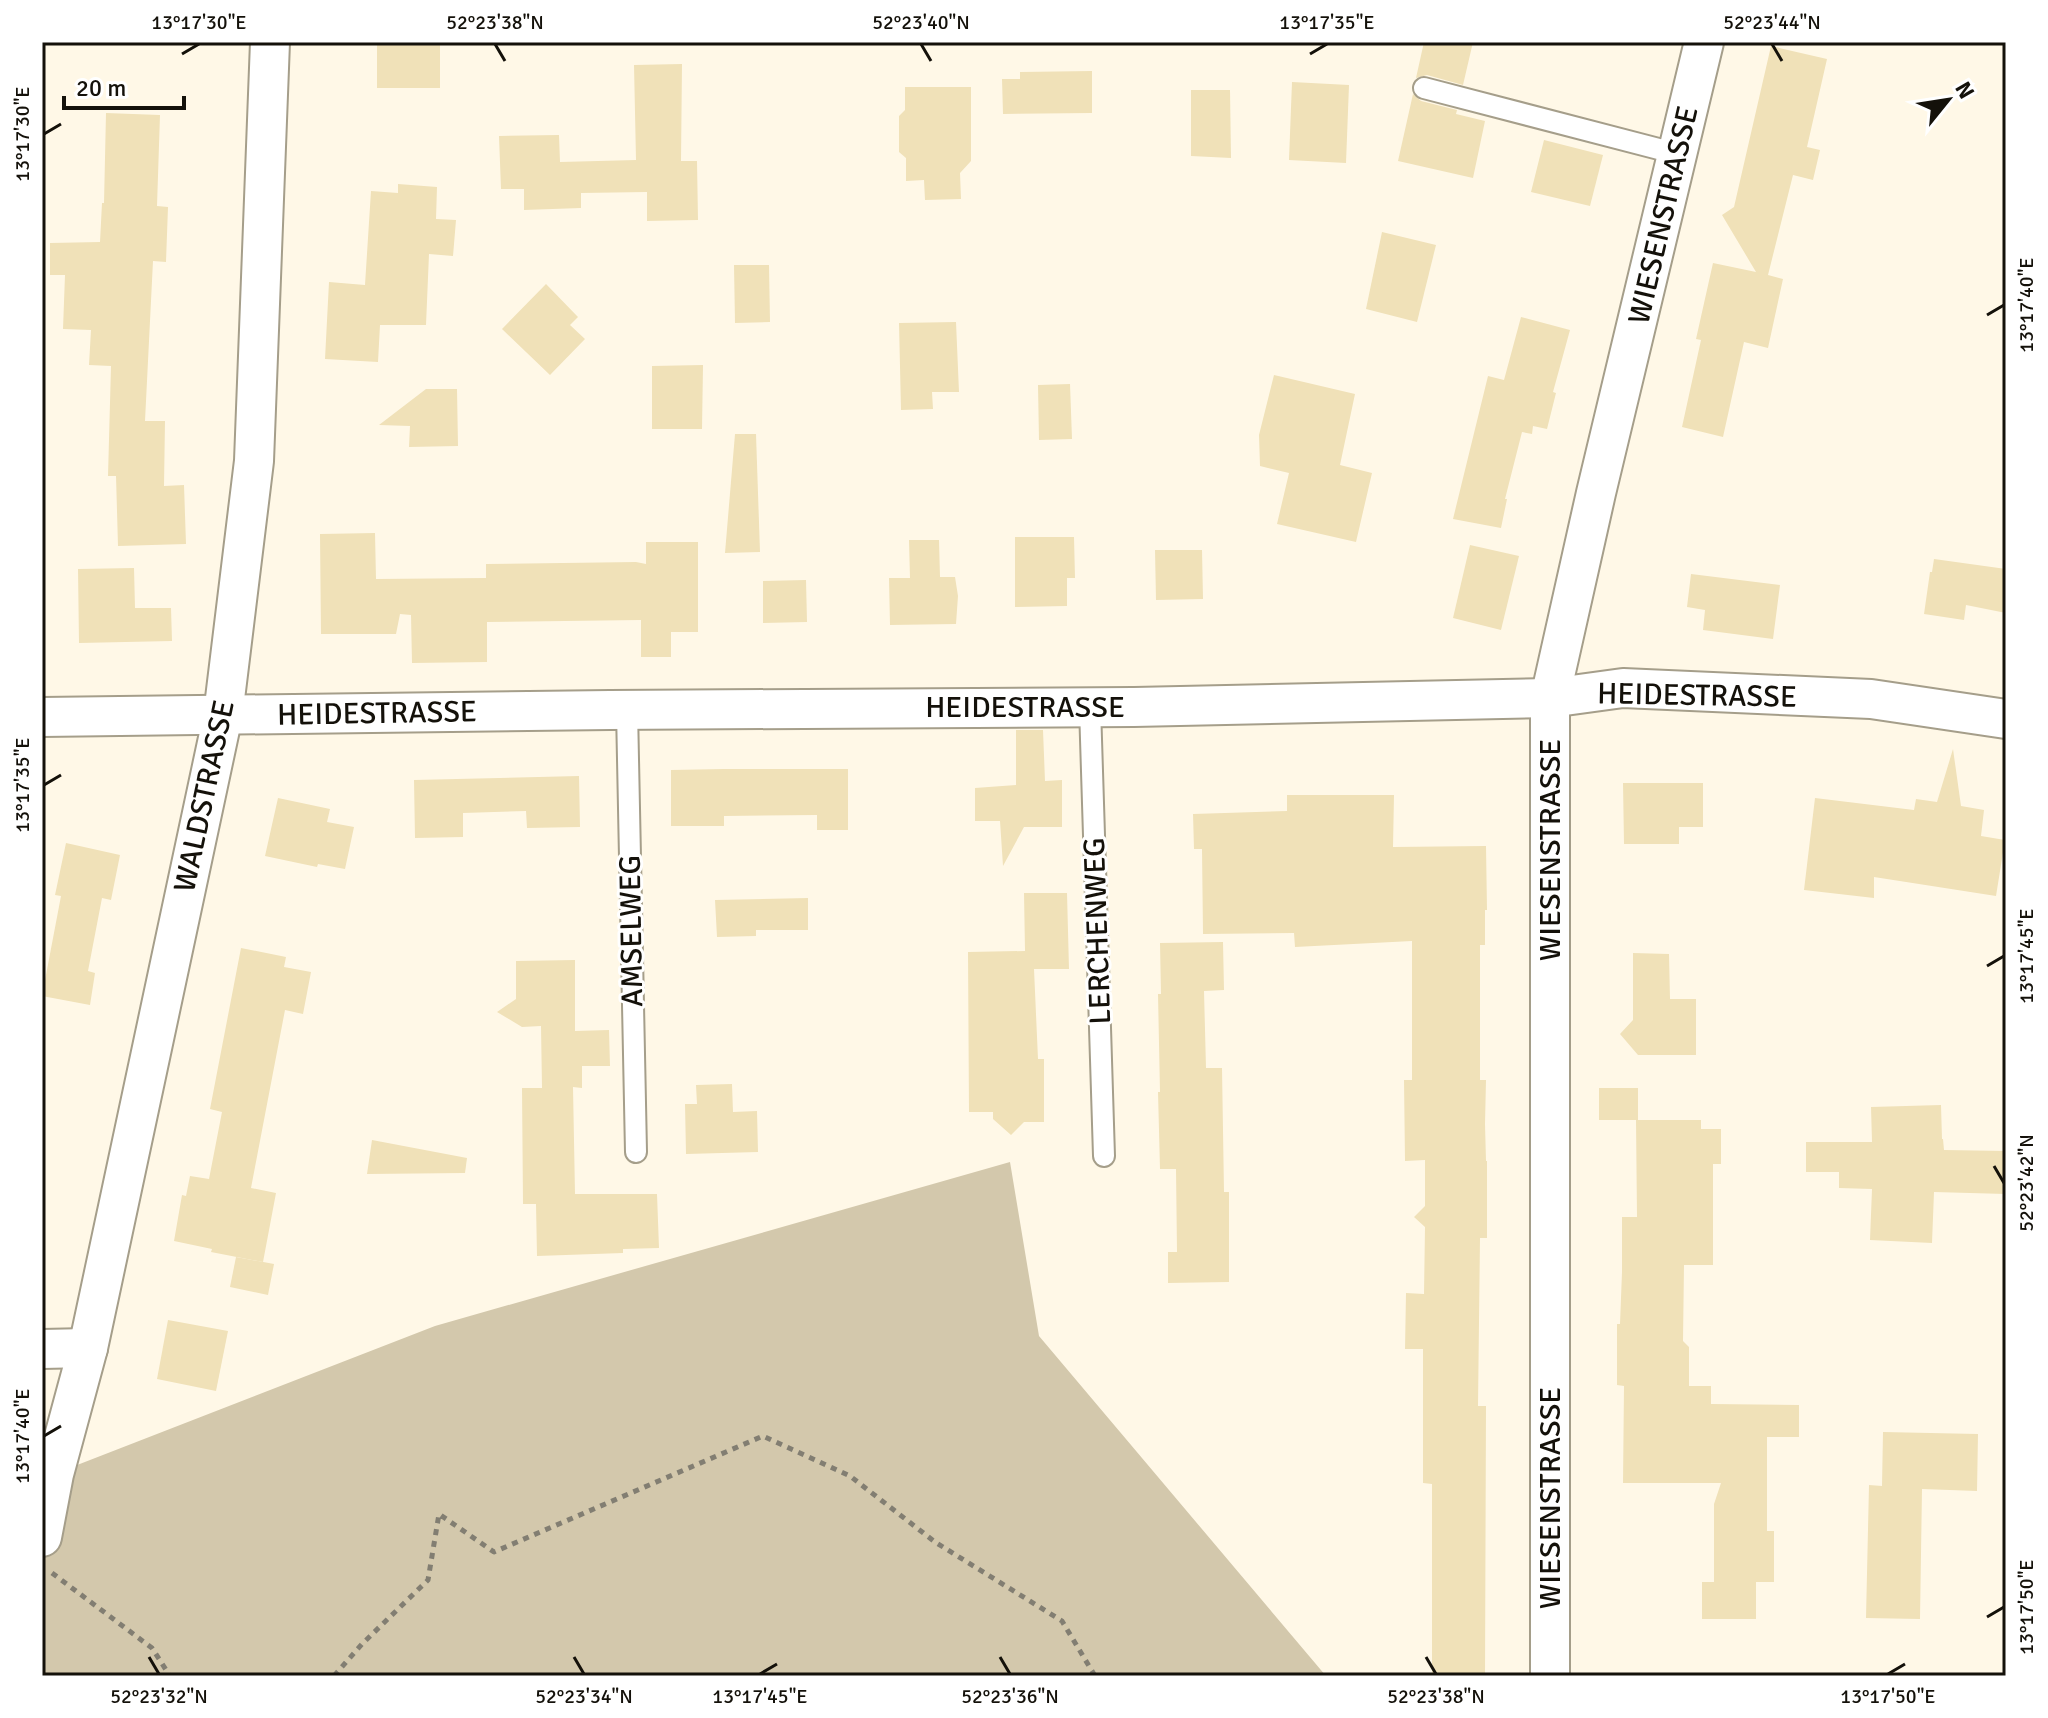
<svg xmlns="http://www.w3.org/2000/svg" width="2048" height="1718" font-family="Signika,sans-serif">
	<style>
		.green { fill: #d3c8ac }
		.building { fill: #f0e1b8 }
		.lines { fill: none; stroke-linecap: round; stroke-linejoin: round }
		.lane-casing { stroke: #a59e8a; stroke-width: 24 }
		.street-casing { stroke: #a59e8a; stroke-width: 42 }
		.path { stroke: #827e72; stroke-width: 5; stroke-dasharray: 6 6; stroke-linecap: butt }
		.lane { stroke: #fff; stroke-width: 20 }
		.street { stroke: #fff; stroke-width: 38 }
		.ticks { fill: none; stroke: #14110a; stroke-width: 3 }
		.labels { text-anchor: middle; stroke-width: 6; stroke-linejoin: round; paint-order: stroke }
		.street-label { font-size: 30px; fill: #14110a; stroke: #fff }
		.neatline { fill: none; stroke: #14110a; stroke-width: 3 }
		.ticks-label { font-size: 20px; text-anchor: middle; fill: #14110a }
	</style>
	<rect width="100%" height="100%" fill="#fff8e7"/>
	<polygon class="green" points="1010,1162 1039,1336 1326,1676 42,1676 42,1537 54,1474 435,1326"/>
	<g class="building">
		<rect x="377" y="42" width="63" height="46"/>
		<polygon points="1424,42 1473,42 1463,85 1427,75 1416,78"/>
		<polygon points="1771,46 1827,59 1807,147 1820,150 1813,180 1793,175 1768,275 1783,279 1768,348 1744,342 1723,437 1682,427 1701,340 1696,339 1713,263 1756,272 1722,215 1734,207"/>
		<polygon points="682,64 681,161 697,161 698,220 647,221 647,192 581,193 581,208 524,210 524,189 501,189 499,136 559,135 560,162 636,160 634,65"/>
		<polygon points="1092,71 1092,113 1003,114 1002,79 1020,79 1020,72"/>
		<polygon points="1292,82 1349,85 1346,163 1289,160"/>
		<polygon points="905,87 971,87 971,161 960,173 961,199 925,200 924,180 906,181 906,158 899,152 899,116 905,110"/>
		<polygon points="1191,90 1230,90 1231,158 1191,156"/>
		<polygon points="1413,94 1421,101 1457,110 1456,114 1485,121 1473,178 1398,161"/>
		<polygon points="106,113 160,115 157,206 168,207 166,262 153,261 145,421 165,421 164,486 184,485 186,544 118,546 116,476 108,476 111,366 89,365 91,330 63,329 65,275 50,275 50,243 100,242 102,203 104,203"/>
		<polygon points="1544,140 1603,155 1590,206 1531,192"/>
		<polygon points="398,184 437,187 436,219 456,220 453,256 429,254 426,325 380,325 378,362 325,359 329,282 365,285 371,191 398,193"/>
		<polygon points="1382,232 1436,245 1417,322 1366,309"/>
		<polygon points="734,265 769,265 770,322 735,323"/>
		<polygon points="546,284 578,317 570,325 585,339 550,375 502,329"/>
		<polygon points="1521,317 1570,330 1553,392 1556,393 1547,429 1533,426 1532,434 1522,432 1505,499 1507,499 1501,528 1453,519 1488,376 1504,380"/>
		<polygon points="956,322 959,392 932,392 933,409 901,410 899,323"/>
		<polygon points="703,365 702,429 652,429 652,366"/>
		<polygon points="1274,375 1355,394 1340,465 1372,473 1356,542 1277,524 1289,473 1260,466 1259,435"/>
		<polygon points="1070,384 1072,439 1039,440 1038,385"/>
		<polygon points="426,389 457,389 458,446 409,447 410,426 379,425"/>
		<polygon points="735,434 756,434 760,552 725,553"/>
		<polygon points="375,533 376,579 486,578 486,564 636,562 646,564 646,542 698,542 698,632 671,632 671,657 641,657 641,620 487,622 487,662 412,663 411,615 400,614 396,634 321,634 320,534"/>
		<polygon points="1015,537 1074,537 1075,578 1067,578 1067,606 1015,607"/>
		<polygon points="909,540 939,540 940,577 955,577 958,596 956,624 890,625 889,578 910,578"/>
		<polygon points="1470,545 1519,556 1501,630 1453,618"/>
		<polygon points="1155,550 1202,550 1203,599 1156,600"/>
		<polygon points="1934,559 2006,569 2006,613 1966,605 1964,620 1924,614 1930,572 1932,572"/>
		<polygon points="134,568 135,608 171,608 172,641 79,643 78,569"/>
		<polygon points="1691,574 1780,585 1773,639 1703,630 1705,610 1687,607"/>
		<polygon points="806,580 807,622 763,623 763,581"/>
		<polygon points="1016,730 1043,730 1045,781 1062,780 1062,827 1024,827 1003,866 1000,821 975,821 975,788 1016,785"/>
		<polygon points="1953,749 1961,806 1984,810 1981,836 2005,840 1996,896 1874,877 1874,898 1804,890 1815,798 1914,810 1916,799 1937,802"/>
		<polygon points="724,769 848,769 848,830 817,830 817,815 724,816 724,826 671,826 671,770"/>
		<polygon points="579,776 580,827 527,828 526,811 463,813 463,837 415,838 414,780"/>
		<polygon points="1623,783 1703,783 1703,827 1679,827 1679,844 1624,844"/>
		<polygon points="1287,795 1394,795 1393,847 1486,846 1487,910 1485,910 1485,945 1480,945 1480,1080 1486,1080 1485,1124 1486,1161 1487,1161 1487,1238 1480,1238 1478,1406 1486,1406 1485,1676 1432,1676 1432,1484 1423,1483 1423,1349 1405,1349 1406,1293 1424,1294 1425,1227 1414,1217 1425,1206 1425,1160 1405,1161 1404,1080 1412,1080 1412,941 1295,947 1294,933 1203,934 1202,849 1194,849 1193,814 1287,811"/>
		<polygon points="278,798 330,809 327,822 354,827 345,869 318,864 317,867 265,856"/>
		<polygon points="66,843 120,855 111,900 102,898 88,971 95,973 90,1005 42,996 61,896 55,895"/>
		<polygon points="1024,893 1067,893 1069,969 1034,969 1038,1059 1044,1059 1044,1122 1024,1122 1011,1135 993,1119 993,1112 969,1112 968,952 1025,951"/>
		<polygon points="808,898 808,930 756,930 756,936 717,937 715,900"/>
		<polygon points="1223,942 1224,990 1204,991 1206,1068 1222,1068 1224,1192 1229,1192 1229,1282 1168,1283 1168,1252 1177,1252 1176,1169 1160,1169 1158,1092 1160,1092 1158,994 1161,994 1160,943"/>
		<polygon points="241,948 286,957 284,967 311,972 303,1014 285,1010 251,1188 276,1193 263,1262 211,1252 212,1249 174,1241 182,1195 186,1196 190,1176 209,1179 222,1112 210,1109"/>
		<polygon points="1633,953 1669,954 1670,999 1696,999 1696,1055 1638,1055 1620,1034 1633,1020"/>
		<polygon points="575,960 575,1031 609,1030 610,1066 582,1066 582,1088 573,1087 575,1194 657,1194 659,1248 623,1249 623,1253 537,1256 536,1204 523,1204 522,1088 542,1088 541,1026 522,1027 497,1012 516,999 516,961"/>
		<polygon points="732,1084 733,1112 757,1111 758,1152 686,1154 685,1104 697,1104 696,1085"/>
		<polygon points="1599,1088 1638,1088 1638,1120 1701,1120 1701,1129 1721,1129 1721,1164 1713,1164 1713,1265 1684,1265 1683,1341 1689,1347 1689,1386 1711,1386 1711,1404 1799,1405 1799,1437 1767,1437 1767,1531 1774,1531 1774,1582 1756,1582 1756,1619 1702,1619 1702,1582 1714,1582 1714,1504 1721,1483 1623,1483 1624,1386 1617,1385 1617,1324 1620,1324 1622,1272 1622,1217 1637,1217 1636,1120 1599,1120"/>
		<polygon points="1941,1105 1942,1139 1943,1139 1944,1150 2006,1151 2006,1194 1934,1192 1932,1243 1870,1240 1872,1189 1839,1188 1839,1172 1806,1172 1806,1142 1872,1142 1871,1107"/>
		<polygon points="372,1140 467,1158 465,1173 367,1174"/>
		<polygon points="236,1257 274,1264 268,1295 230,1287"/>
		<polygon points="168,1320 228,1331 216,1391 157,1379"/>
		<polygon points="1883,1432 1978,1434 1977,1491 1922,1489 1920,1619 1866,1618 1869,1485 1882,1486"/>
	</g>
	<g class="lines">
		<g class="lane-casing">
			<g id="lane">
				<polyline points="1424,88 1678,154"/>
				<polyline points="1090,707 1104,1156"/>
				<polyline points="627,710 636,1152"/>
			</g>
		</g>
		<g class="street-casing">
			<g id="street">
				<polyline points="42,717 610,710 1134,707 1550,698 1623,688 1871,699 2006,719"/>
				<polyline points="42,1349 88,1348"/>
				<polyline points="42,1537 54,1474 88,1348 223,715 254,461 270,42"/>
				<polyline points="1550,1676 1550,698 1596,493 1704,42"/>
			</g>
		</g>
		<g class="path">
			<polyline points="52,1573 152,1648 170,1676"/>
			<polyline points="334,1676 362,1644 428,1580 439,1514 494,1552 763,1436 850,1476 935,1542 1062,1621 1095,1676"/>
		</g>
		<use href="#lane" class="lane"/>
		<use href="#street" class="street"/>
	</g>
	<path class="ticks" d="M 495,44 L 505,61M 921,44 L 931,61M 1772,44 L 1782,61M 182,54 L 199,44M 1310,54 L 1327,44M 44,134 L 61,124M 1987,315 L 2004,305M 44,785 L 61,775M 1987,966 L 2004,956M 1994,1166 L 2004,1183M 44,1436 L 61,1426M 1987,1617 L 2004,1607M 149,1657 L 159,1674M 574,1657 L 584,1674M 1000,1657 L 1010,1674M 1426,1657 L 1436,1674M 760,1674 L 777,1664M 1888,1674 L 1905,1664"/>
	<g class="labels">
		<g class="street-label">
			<text transform="translate(1663 215) rotate(-77)" y="10">WIESENSTRASSE</text>
			<text transform="translate(1697 695) rotate(1)" y="10">HEIDESTRASSE</text>
			<text x="1025" y="717">HEIDESTRASSE</text>
			<text transform="translate(377 713) rotate(-1)" y="10">HEIDESTRASSE</text>
			<text transform="translate(204 796) rotate(-78)" y="10">WALDSTRASSE</text>
			<text transform="translate(1550 850) rotate(-90)" y="10">WIESENSTRASSE</text>
			<text transform="translate(631 931) rotate(-91)" y="10">AMSELWEG</text>
			<text transform="translate(1097 931) rotate(-92)" y="10">LERCHENWEG</text>
			<text transform="translate(1550 1498) rotate(-90)" y="10">WIESENSTRASSE</text>
		</g>
	</g>
	<rect width="2048" height="1718" fill="none" stroke="#ffffff" stroke-width="88"/>
	<g transform="translate(1948 100) rotate(60)" stroke="#ffffff" stroke-width="6" paint-order="stroke">
	<path d="M0-6L14 30L0 20L-14 30Z" fill="#14110a"/>
	<text y="-12" font-size="22" font-weight="bold" text-anchor="middle" fill="#14110a">N</text>
	</g>
	<path d="M64 96v12h120v-12" fill="none" stroke="#14110a" stroke-width="4"/>
	<text x="76" y="96" font-size="24" fill="#14110a" stroke="#ffffff" stroke-width="6" paint-order="stroke">20 m</text>
	<rect x="44" y="44" width="1960" height="1630" class="neatline"/>
	<g class="ticks-label">
		<text x="199" y="29">13°17'30"E</text>
		<text x="495" y="29">52°23'38"N</text>
		<text x="921" y="29">52°23'40"N</text>
		<text x="1327" y="29">13°17'35"E</text>
		<text x="1772" y="29">52°23'44"N</text>
		<text transform="translate(22 134) rotate(-90)" y="7">13°17'30"E</text>
		<text transform="translate(2026 305) rotate(-90)" y="7">13°17'40"E</text>
		<text transform="translate(22 785) rotate(-90)" y="7">13°17'35"E</text>
		<text transform="translate(2026 956) rotate(-90)" y="7">13°17'45"E</text>
		<text transform="translate(2026 1183) rotate(-90)" y="7">52°23'42"N</text>
		<text transform="translate(22 1436) rotate(-90)" y="7">13°17'40"E</text>
		<text transform="translate(2026 1607) rotate(-90)" y="7">13°17'50"E</text>
		<text x="159" y="1703">52°23'32"N</text>
		<text x="584" y="1703">52°23'34"N</text>
		<text x="760" y="1703">13°17'45"E</text>
		<text x="1010" y="1703">52°23'36"N</text>
		<text x="1436" y="1703">52°23'38"N</text>
		<text x="1888" y="1703">13°17'50"E</text>
	</g>
</svg>
